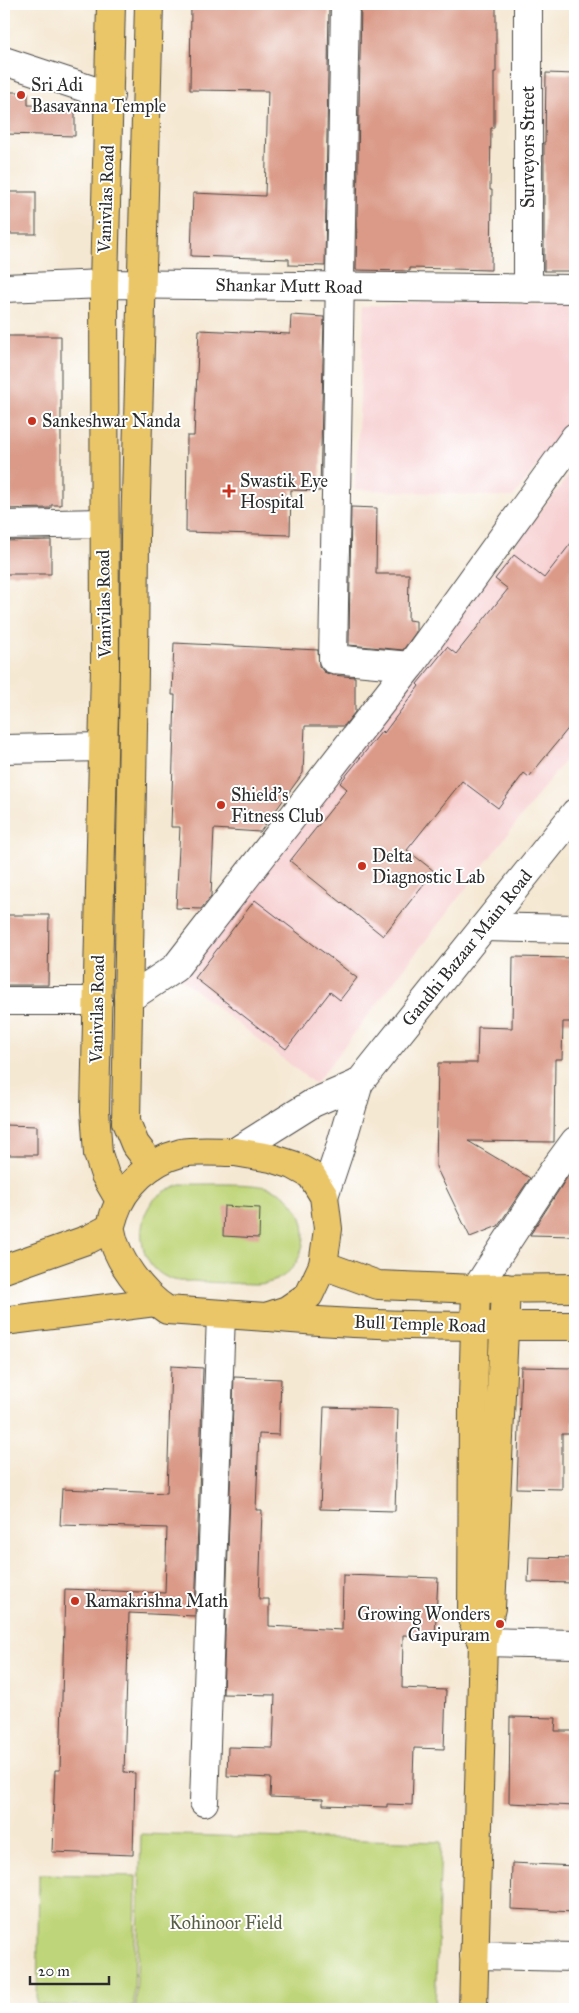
<svg xmlns="http://www.w3.org/2000/svg" width="579" height="2013" font-family="'IM FELL Great Primer',serif">
	<style>
		.built { fill: #f7cfd0 }
		.green { fill: #bfd579; stroke: #758052 }
		.building { fill: #da9a87 }
		.lines { fill: none; stroke-linecap: round; stroke-linejoin: round }
		.minor-casing { stroke: #494744; stroke-width: 30 }
		.major-casing { stroke: #494744; stroke-width: 30 }
		.minor { stroke: #fff; stroke-width: 28 }
		.major { stroke: #eac669; stroke-width: 28 }
		.poi-dot { fill: #c8321e; stroke: #fff; stroke-width: 2 }
		.labels { text-anchor: middle; stroke-width: 4; stroke-linejoin: round; paint-order: stroke }
		.poi-label { font-size: 18px; fill: #2b2b2b; stroke: #fff; text-anchor: start }
		.street-label { font-size: 18px; fill: #2b2b2b; stroke: #fff }
		.park-label { font-size: 18px; fill: #575e42; stroke: #fff }
	</style>
	<rect width="100%" height="100%" fill="#fff"/>
	<filter id="ink" filterUnits="userSpaceOnUse"><feTurbulence type="fractalNoise" baseFrequency=".02" numOctaves="2"/><feDisplacementMap in="SourceGraphic" scale="10" xChannelSelector="R" yChannelSelector="G"/><feConvolveMatrix kernelMatrix="1 2 1 2 8 2 1 2 1" color-interpolation-filters="sRGB"/></filter>
	<filter id="wash" filterUnits="userSpaceOnUse"><feTurbulence type="fractalNoise" baseFrequency=".0096" numOctaves="4" result="noise"/><feDisplacementMap in="SourceGraphic" scale="20" xChannelSelector="R" yChannelSelector="G"/><feGaussianBlur stdDeviation="1.12" result="paint"/><feColorMatrix in="noise" values="0 0 0 0 0 0 0 0 0 0 0 0 0 0 0 0 0 1.4 0 .05"/><feComposite in="paint" operator="in"/></filter>
	<g filter="url(#wash)">
		<rect width="100%" height="100%" fill="#f5e8d3"/>
		<g class="built">
			<polygon points="365,302 575,304 575,416 513,497 355,489"/>
			<polygon points="575,467 575,747 315,1084 180,978"/>
		</g>
		<g class="green">
			<path d="M 180,1184 C 202,1185 257,1181 275,1190 C 323,1212 308,1286 254,1284 C 233,1283 213,1283 193,1281 C 187,1281 180,1282 174,1280 C 140,1271 133,1227 152,1202 C 159,1193 170,1189 180,1184 Z"/>
			<polygon points="141,1834 441,1842 435,2009 136,2009"/>
			<polygon points="39,1874 136,1876 134,2007 37,2005"/>
		</g>
		<g id="blocks">
			<g class="building">
				<polygon points="191,4 329,4 325,266 289,265 289,259 191,256 193,193 265,196 268,91 190,90"/>
				<polygon points="361,4 496,4 496,72 494,72 494,128 491,128 490,190 492,190 491,270 410,268 410,271 356,270"/>
				<polygon points="546,73 575,74 575,271 544,271 544,142 545,142"/>
				<polygon points="7,92 28,92 28,105 75,106 75,136 6,134"/>
				<rect x="4" y="192" width="32" height="42"/>
				<polygon points="291,315 324,317 320,491 291,490 290,535 186,532 187,436 194,436 199,330 290,334"/>
				<polygon points="4,336 61,336 61,505 51,505 51,508 4,509"/>
				<polygon points="351,507 377,508 376,574 409,574 408,620 416,621 416,632 403,650 349,645"/>
				<polygon points="575,538 575,720 529,777 524,773 498,808 462,781 407,850 434,871 383,936 290,861 347,789 340,783 382,731 384,733 419,686 417,684 447,647 456,654 508,589 495,579 514,555 544,578"/>
				<polygon points="51,540 51,574 4,574 4,541"/>
				<polygon points="174,643 318,650 319,666 324,672 332,675 355,677 355,712 344,726 305,726 303,773 260,832 214,829 211,896 201,909 176,908 180,827 171,827 175,695 172,695"/>
				<polygon points="255,900 357,978 340,1000 330,992 286,1049 195,978"/>
				<polygon points="4,915 49,915 48,985 4,985"/>
				<polygon points="513,957 575,958 575,1022 563,1022 562,1059 555,1059 554,1142 468,1141 530,1178 498,1226 470,1237 436,1167 438,1063 477,1063 478,1027 512,1028"/>
				<polygon points="4,1125 37,1126 37,1155 4,1155"/>
				<polygon points="575,1175 575,1236 530,1235 568,1176"/>
				<polygon points="224,1206 260,1208 259,1238 223,1236"/>
				<polygon points="171,1366 203,1368 195,1616 129,1613 124,1772 135,1773 133,1855 52,1852 55,1770 60,1770 65,1589 165,1593 167,1528 60,1525 62,1489 167,1493"/>
				<polygon points="521,1367 574,1368 573,1434 562,1434 562,1489 517,1488"/>
				<polygon points="234,1377 281,1379 279,1435 259,1434 256,1510 262,1510 259,1599 269,1599 269,1626 342,1630 343,1575 438,1578 435,1636 403,1635 402,1688 446,1690 444,1749 414,1748 412,1805 387,1804 387,1807 323,1805 323,1799 270,1797 271,1778 227,1776 228,1747 273,1748 275,1695 223,1694"/>
				<polygon points="324,1407 398,1409 395,1511 320,1509"/>
				<polygon points="529,1557 575,1558 575,1583 528,1582"/>
				<polygon points="510,1717 556,1718 555,1731 575,1731 575,1806 509,1803"/>
				<polygon points="512,1863 575,1866 575,1912 511,1909"/>
			</g>
		</g>
	</g>
	<g filter="url(#ink)">
		<use href="#blocks" fill-opacity="0" stroke="#494744" stroke-width="1"/>
		<g class="lines">
			<g class="minor-casing">
				<g id="minor">
					<polyline points="345,4 333,659 410,666"/>
					<polyline points="528,4 528,289"/>
					<polyline points="4,61 110,96"/>
					<polyline points="4,288 104,284 575,289"/>
					<polyline points="4,525 104,523"/>
					<polyline points="4,749 103,747"/>
					<polyline points="484,927 575,929"/>
					<polyline points="128,996 137,993 175,968 410,666 575,437"/>
					<polyline points="4,1001 98,1001"/>
					<polyline points="235,1152 313,1103 359,1083"/>
					<polyline points="324,1196 340,1148 359,1083 575,813"/>
					<polyline points="476,1289 553,1171 575,1141"/>
					<polyline points="483,1642 575,1644"/>
					<polyline points="204,1802 221,1314"/>
					<polyline points="474,1955 575,1957"/>
				</g>
			</g>
			<g class="major-casing">
				<g id="major">
					<polyline points="111,4 104,284 105,667 95,1110 98,1154 105,1175 119,1199"/>
					<polyline points="149,4 135,536 134,671 126,1122 135,1144 152,1166"/>
					<path d="M 235,1152 L 271,1158 L 293,1165 L 311,1175 L 324,1196 L 328,1229 L 323,1265 L 309,1295 L 287,1310 L 266,1317 L 167,1310 C 143,1295 115,1258 111,1230 C 110,1225 113,1220 114,1215 C 124,1185 150,1161 181,1153 C 194,1150 221,1152 235,1152 Z"/>
					<polyline points="323,1265 378,1285 476,1289 575,1288"/>
					<polyline points="4,1269 89,1239 110,1228"/>
					<polyline points="476,1289 473,1400 472,1619 481,1638"/>
					<path d="M 270,1317 C 371,1327 474,1326 575,1326"/>
					<polyline points="4,1321 155,1302"/>
					<polyline points="473,2009 483,1642 491,1608 506,1288"/>
				</g>
			</g>
			<use href="#minor" class="minor"/>
			<use href="#major" class="major"/>
		</g>
	</g>
	<g class="poi-dot">
		<circle cx="21" cy="95" r="5"/>
		<circle cx="32" cy="421" r="5"/>
		<path d="M226.5 483.5h5v5h5v5h-5v5h-5v-5h-5v-5h5z"/>
		<circle cx="221" cy="805" r="5"/>
		<circle cx="362" cy="866" r="5"/>
		<circle cx="75" cy="1601" r="5"/>
		<circle cx="500" cy="1624" r="5"/>
	</g>
	<g class="labels">
		<g class="poi-label">
			<text x="31" y="91">Sri Adi<tspan x="31" dy="21">Basavanna Temple</tspan></text>
			<text x="42" y="427">Sankeshwar Nanda</text>
			<text x="240" y="487">Swastik Eye<tspan x="240" dy="21">Hospital</tspan></text>
			<text x="231" y="801">Shield's<tspan x="231" dy="21">Fitness Club</tspan></text>
			<text x="372" y="862">Delta<tspan x="372" dy="21">Diagnostic Lab</tspan></text>
			<text x="85" y="1607">Ramakrishna Math</text>
			<text x="490" y="1620" text-anchor="end">Growing Wonders<tspan x="490" dy="21">Gavipuram</tspan></text>
		</g>
		<g class="street-label">
			<text transform="translate(528 147) rotate(-90)" y="6">Surveyors Street</text>
			<text transform="translate(106 199) rotate(-88)" y="6">Vanivilas Road</text>
			<text transform="translate(289 286) rotate(1)" y="6">Shankar Mutt Road</text>
			<text transform="translate(104 604) rotate(-91)" y="6">Vanivilas Road</text>
			<text transform="translate(467 948) rotate(-51)" y="6">Gandhi Bazaar Main Road</text>
			<text transform="translate(97 1009) rotate(-89)" y="6">Vanivilas Road</text>
			<text transform="translate(420 1324) rotate(2)" y="6">Bull Temple Road</text>
		</g>
		<g class="park-label">
			<text x="226" y="1929">Kohinoor Field</text>
		</g>
	</g>
	<rect width="579" height="2013" fill="none" stroke="#fff" stroke-width="20"/>
	<path d="M30 1976v8h79v-8" fill="none" stroke="#2b2b2b" stroke-width="2.5"/>
	<text x="38" y="1976" font-size="15" fill="#2b2b2b" stroke="#ffffff" stroke-width="4" paint-order="stroke">20 m</text>
</svg>
